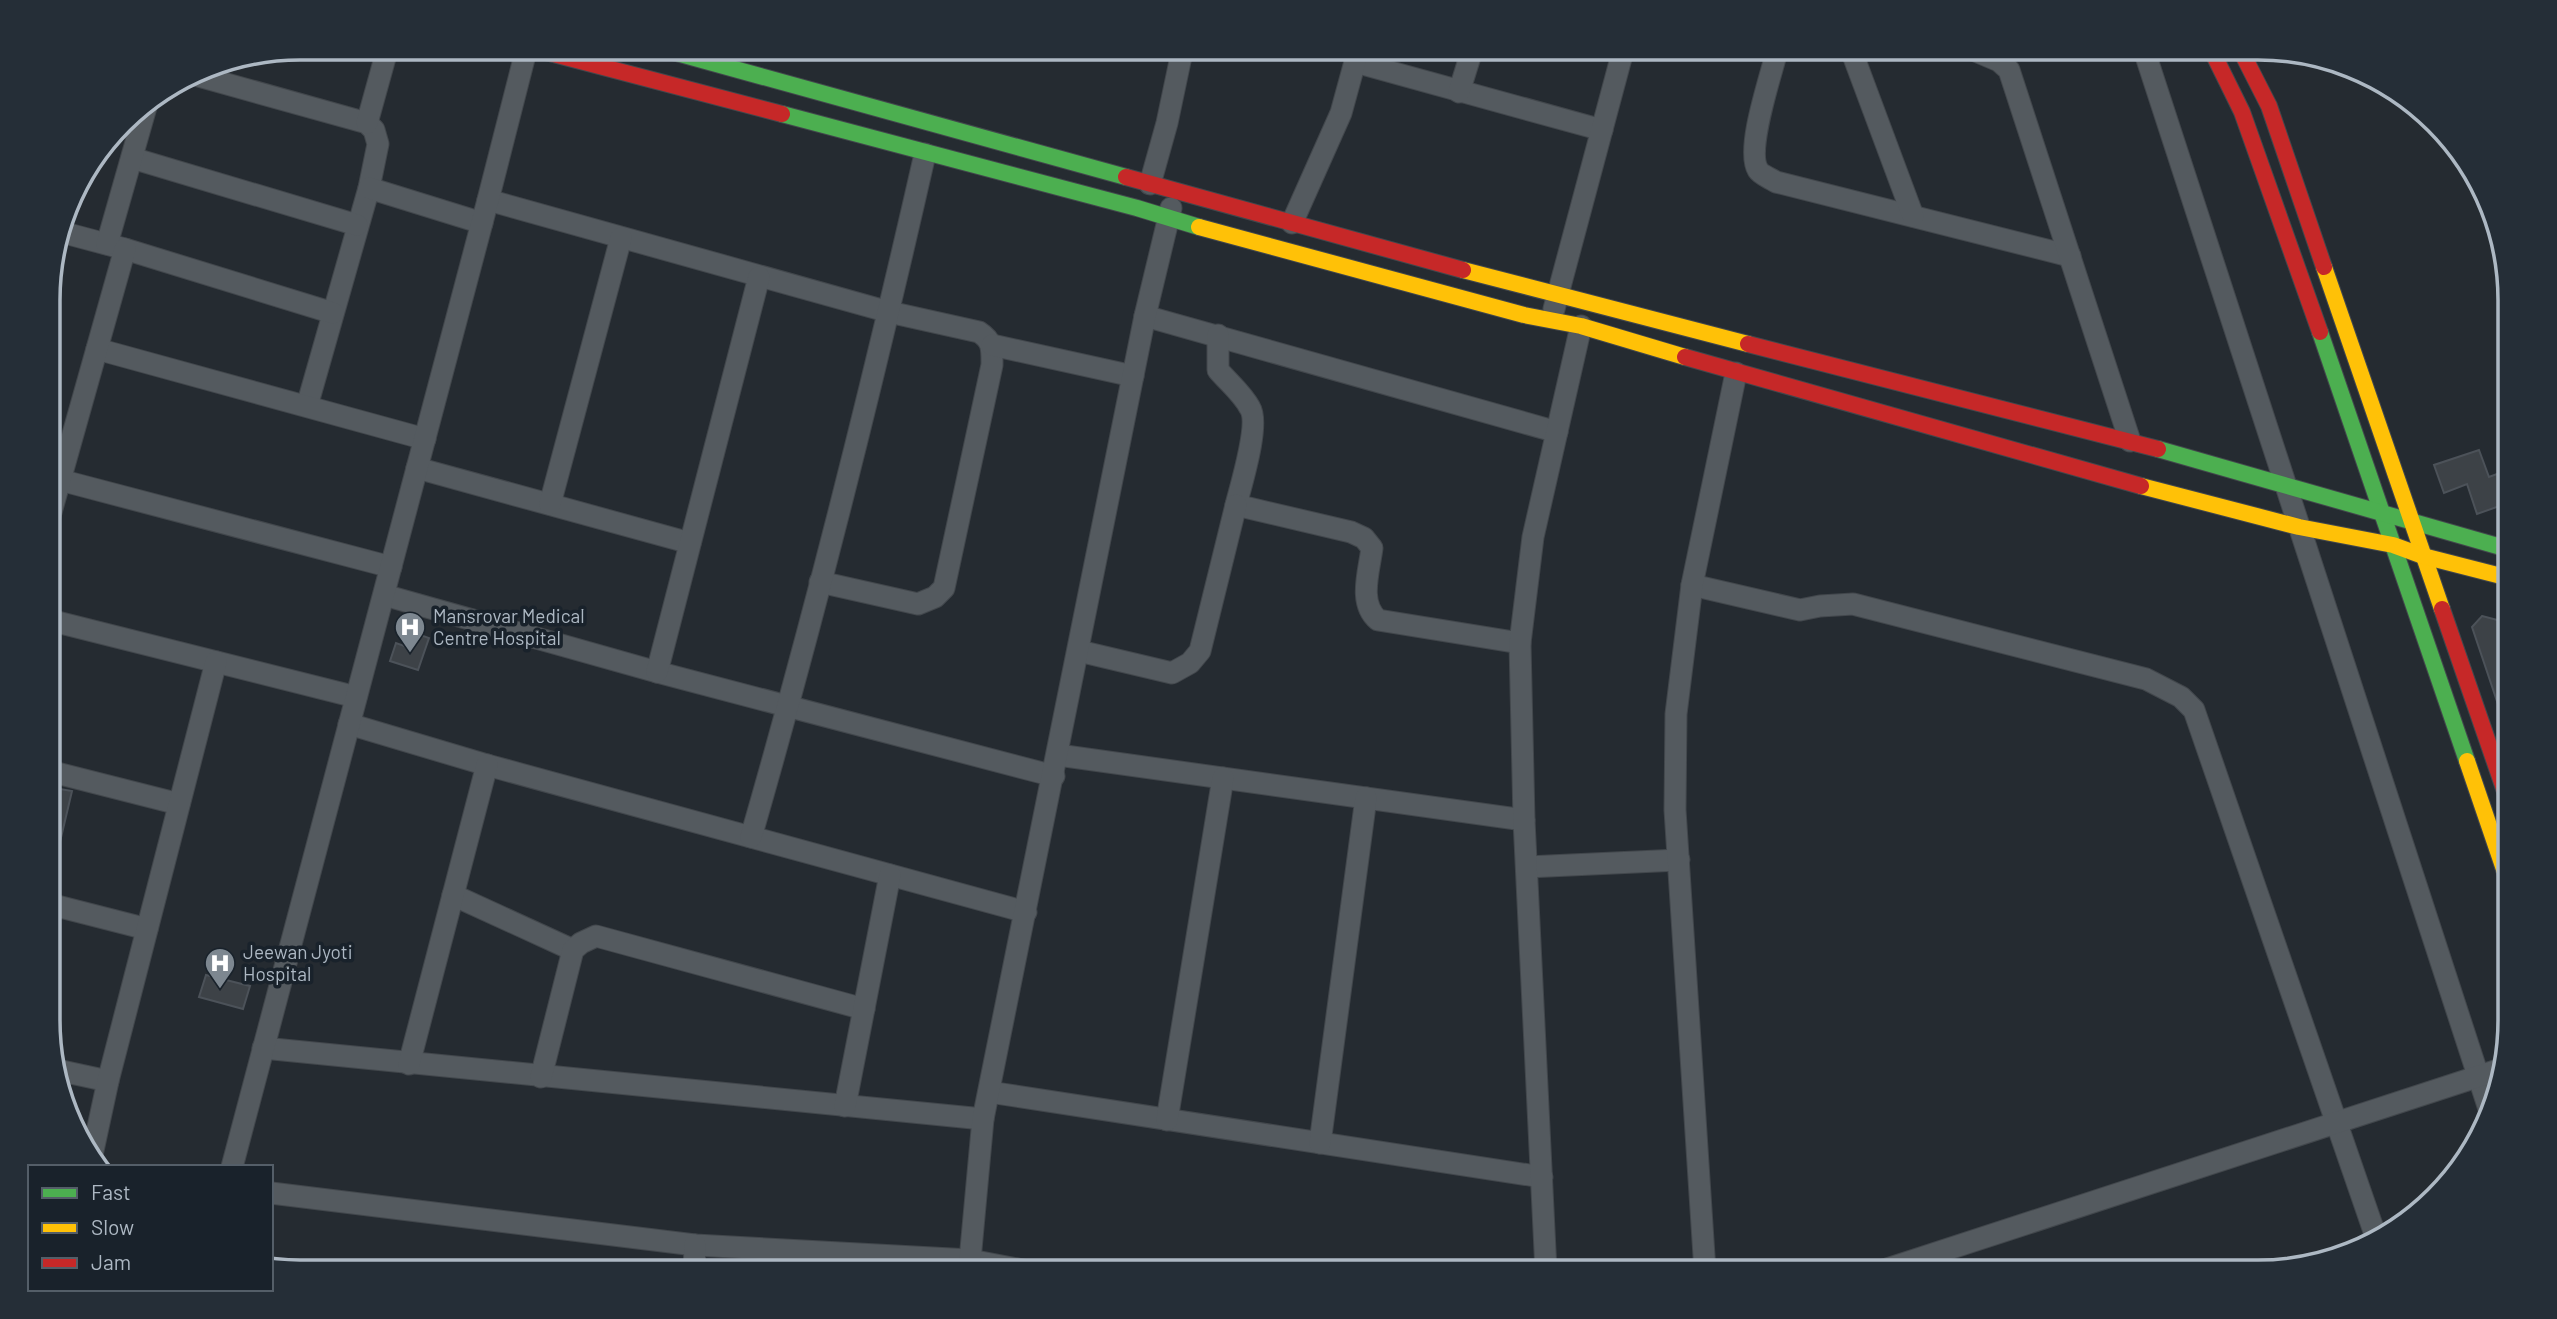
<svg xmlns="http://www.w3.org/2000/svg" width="2557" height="1319" font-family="Barlow,sans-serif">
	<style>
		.building { fill: #3d4247; stroke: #4c5259; stroke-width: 2 }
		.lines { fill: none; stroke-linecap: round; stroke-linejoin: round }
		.street-casing { stroke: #42474c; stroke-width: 23 }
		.fast-casing { stroke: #42474c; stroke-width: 18 }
		.slow-casing { stroke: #42474c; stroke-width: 18 }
		.jam-casing { stroke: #42474c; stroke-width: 18 }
		.street { stroke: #545a5f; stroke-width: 21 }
		.fast { stroke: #4caf50; stroke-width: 16 }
		.slow { stroke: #ffc107; stroke-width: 16 }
		.jam { stroke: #c62828; stroke-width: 16 }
		.labels { text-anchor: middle; stroke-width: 7; stroke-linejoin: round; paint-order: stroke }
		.poi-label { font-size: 19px; fill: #adb8c3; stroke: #19222b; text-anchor: start }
		.rim { fill: none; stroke: #adb8c3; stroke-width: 3.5 }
	</style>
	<rect width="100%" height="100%" fill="#252b31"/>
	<g class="building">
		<polygon points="2479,450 2489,477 2508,470 2508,503 2477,514 2467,484 2444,493 2434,465"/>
		<polygon points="2482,616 2509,623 2509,727 2506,728 2472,627"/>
		<polygon points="412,632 429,638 418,670 390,661 396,643 407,647"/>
		<polygon points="54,788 72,791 56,859 49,858 49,810"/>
		<polygon points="206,975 250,986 243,1009 199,997"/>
	</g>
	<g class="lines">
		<g class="street-casing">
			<g id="street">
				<path d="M 1778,47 C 1772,73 1745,149 1758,170 C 1761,175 1770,178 1776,182 L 2070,256"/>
				<polyline points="1850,47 1913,216"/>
				<polyline points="1966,47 1999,61 2009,70 2130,441"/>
				<polyline points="2143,47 2489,1109"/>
				<polyline points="1355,62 1602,130"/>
				<polyline points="191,74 367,123 374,130 378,144 369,188 307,406"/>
				<polyline points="1459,92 1473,47"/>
				<polyline points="367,123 388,47"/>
				<polyline points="132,158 357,225"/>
				<polyline points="1150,184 1167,123 1183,47"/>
				<polyline points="369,188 482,223"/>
				<path d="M 488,200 L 889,312 L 979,332 C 993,341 992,349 992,365 L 944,588 L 935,597 L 918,604 L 820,582"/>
				<polyline points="1292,223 1341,113 1359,47"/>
				<polyline points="61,232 125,249 333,313"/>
				<polyline points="107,244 148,100"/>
				<polyline points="1554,309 1624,47"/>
				<polyline points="1145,316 1557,432"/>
				<path d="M 1218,335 L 1218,370 C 1229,383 1242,393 1250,408 C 1260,424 1241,485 1236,505 L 1351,532 L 1364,538 L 1372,548 C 1369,572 1358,603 1378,620 L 1520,643"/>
				<polyline points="992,345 1133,376"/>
				<polyline points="97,349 425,439"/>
				<polyline points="417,468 690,543"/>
				<polyline points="60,480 391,567"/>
				<polyline points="550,504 621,238"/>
				<polyline points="48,523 125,249"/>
				<polyline points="1692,585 1800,610 1820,606 1853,604 2146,679 2181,697 2194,710 2376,1237"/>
				<polyline points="384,595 657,672 1054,776"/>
				<polyline points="49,620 356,697"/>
				<polyline points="1079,651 1172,673 1190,663 1200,651 1236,505"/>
				<polyline points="657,672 759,277"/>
				<polyline points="349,724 487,765 1026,912"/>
				<polyline points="1058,755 1524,820"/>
				<polyline points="49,771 179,804"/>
				<path d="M 751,837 C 816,611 873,383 925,154"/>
				<polyline points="1527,867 1679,860"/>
				<polyline points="453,895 573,950"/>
				<polyline points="49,904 147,929"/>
				<polyline points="263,1048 983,1119"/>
				<polyline points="409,1064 487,765"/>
				<polyline points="57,1070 108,1081"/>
				<polyline points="541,1077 573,950 581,943 596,936 864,1009"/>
				<polyline points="989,1092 1542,1177"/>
				<polyline points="845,1106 890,875"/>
				<polyline points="1167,1120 1223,778"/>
				<polyline points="1320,1143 1366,798"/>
				<polyline points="92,1155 108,1081 216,662"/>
				<polyline points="232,1167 488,200 527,47"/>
				<polyline points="271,1193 695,1245 970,1260 1033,1272"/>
				<polyline points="970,1260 983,1119 1145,316 1171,208"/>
				<polyline points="1546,1271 1524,820 1520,643 1533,537 1581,326"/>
				<polyline points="1705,1271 1675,810 1676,714 1692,585 1736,373"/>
				<polyline points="1881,1271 2498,1070"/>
				<polyline points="694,1272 695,1245"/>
			</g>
		</g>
		<g class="fast-casing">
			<g id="fast">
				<polyline points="655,47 1126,177"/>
				<polyline points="782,114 1137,208 1199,227"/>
				<polyline points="2320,332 2467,761"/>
				<polyline points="2158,449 2508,549"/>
			</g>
		</g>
		<g class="slow-casing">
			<g id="slow">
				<polyline points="1199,227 1524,315 1581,326 1685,357"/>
				<polyline points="2324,267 2442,609"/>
				<polyline points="1463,270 1748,344"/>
				<polyline points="2141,486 2299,527 2393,545 2423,556 2509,578"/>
				<polyline points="2467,761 2509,884"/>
			</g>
		</g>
		<g class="jam-casing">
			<g id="jam">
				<polyline points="527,47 782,114"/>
				<polyline points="2210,47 2242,112 2320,332"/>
				<polyline points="2239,47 2269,106 2324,267"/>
				<polyline points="1126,177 1463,270"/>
				<polyline points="1748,344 2158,449"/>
				<polyline points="1685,357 2141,486"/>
				<polyline points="2442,609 2509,803"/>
			</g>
		</g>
		<use href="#street" class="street"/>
		<use href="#fast" class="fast"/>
		<use href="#slow" class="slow"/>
		<use href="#jam" class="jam"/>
	</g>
	<defs>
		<g id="hospital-pin" transform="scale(1.575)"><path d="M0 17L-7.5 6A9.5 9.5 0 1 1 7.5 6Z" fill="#7d8790" stroke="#19222b"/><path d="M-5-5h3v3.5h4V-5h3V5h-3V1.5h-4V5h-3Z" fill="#fff"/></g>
	</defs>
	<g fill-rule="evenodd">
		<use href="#hospital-pin" x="410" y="627"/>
		<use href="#hospital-pin" x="220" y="963"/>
	</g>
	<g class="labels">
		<g class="poi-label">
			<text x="433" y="623">Mansrovar Medical<tspan x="433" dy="22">Centre Hospital</tspan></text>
			<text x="243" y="959">Jeewan Jyoti<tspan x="243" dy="22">Hospital</tspan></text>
		</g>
	</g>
	<path d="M0 0H2557V1319H0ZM300 60H2258A240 240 0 0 1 2498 300V1020A240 240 0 0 1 2258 1260H300A240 240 0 0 1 60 1020V300A240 240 0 0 1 300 60Z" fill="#252e37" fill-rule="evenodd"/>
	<path class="rim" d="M300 60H2258A240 240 0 0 1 2498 300V1020A240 240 0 0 1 2258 1260H300A240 240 0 0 1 60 1020V300A240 240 0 0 1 300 60Z"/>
	<rect x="28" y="1165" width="245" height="126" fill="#19222b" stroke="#545e68" stroke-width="2"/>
	<rect x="42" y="1188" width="35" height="10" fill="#4caf50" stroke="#545e68" stroke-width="2"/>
	<text x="91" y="1200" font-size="21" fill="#adb8c3">Fast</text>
	<rect x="42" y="1223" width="35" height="10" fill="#ffc107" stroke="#545e68" stroke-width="2"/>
	<text x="91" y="1235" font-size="21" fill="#adb8c3">Slow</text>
	<rect x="42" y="1258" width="35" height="10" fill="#c62828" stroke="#545e68" stroke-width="2"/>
	<text x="91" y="1270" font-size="21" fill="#adb8c3">Jam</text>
</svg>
